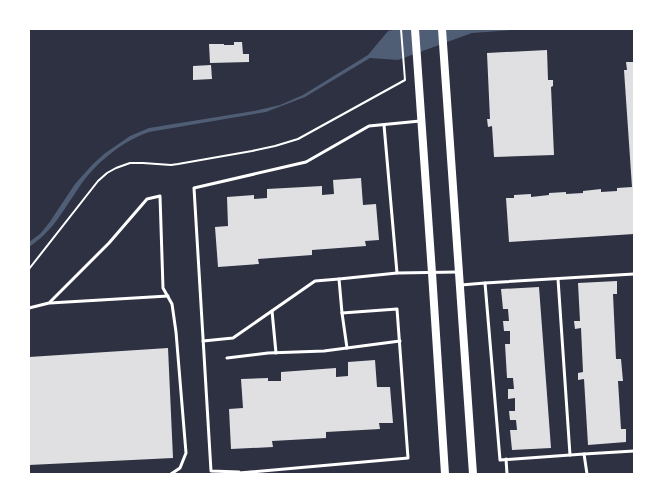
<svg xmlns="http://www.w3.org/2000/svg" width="663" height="503" font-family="Inter,sans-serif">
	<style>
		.water { fill: #4f5d75 }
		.building { fill: #e0e0e3 }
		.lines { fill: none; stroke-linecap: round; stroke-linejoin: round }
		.path { stroke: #fff; stroke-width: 2 }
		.service { stroke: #fff; stroke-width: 3 }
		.secondary { stroke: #fff; stroke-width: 8 }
	</style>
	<rect width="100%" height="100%" fill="#2d3142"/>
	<path class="water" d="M 397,29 L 525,29 L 472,33 L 398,60 L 370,58 L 305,97 L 266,112 L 149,132 C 121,142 94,164 78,189 C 62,212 53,231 29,247 L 29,242 L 40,234 L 49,223 L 75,184 L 92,165 L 104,154 L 130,136 L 149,128 L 254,111 L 280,105 L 303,95 L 368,55 L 388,31 Z"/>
	<g class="building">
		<polygon points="234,42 242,42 243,54 249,54 249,62 210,63 209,44 224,44 224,45 234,45"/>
		<polygon points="547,50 548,80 553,80 553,86 551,87 554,155 494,157 492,126 488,127 487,119 490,119 487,53"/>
		<polygon points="626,62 634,62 634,234 509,242 506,198 514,198 514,195 531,194 531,197 549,195 549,193 566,192 566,194 583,193 583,191 601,189 601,192 617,191 617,188 632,187 624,70 627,70"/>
		<polygon points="211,65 212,79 193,80 193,66"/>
		<polygon points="361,178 363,205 376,204 379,240 365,241 366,246 312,250 312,255 258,259 259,264 218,267 215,227 228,226 227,197 254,195 254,199 267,198 267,189 322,186 322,195 334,194 333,180"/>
		<polygon points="617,281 617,294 613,294 616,359 621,359 623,381 618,381 621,429 626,429 626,442 588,445 584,379 578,380 578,373 583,372 581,328 575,329 574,321 580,321 578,283"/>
		<polygon points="539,287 551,448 512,450 510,430 517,430 516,420 510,420 509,411 515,411 515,398 508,399 508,389 514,389 513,378 507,378 505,344 510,344 510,331 504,331 503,321 509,321 508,309 503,309 501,289"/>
		<polygon points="168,348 173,458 29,465 29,357"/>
		<polygon points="375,360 377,387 390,387 393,423 379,423 380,429 326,432 326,438 272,441 273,447 231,449 229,409 243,408 241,379 268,378 268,381 281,381 281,372 336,368 336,377 348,376 348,362"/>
	</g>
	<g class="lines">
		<polyline class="path" points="29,269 98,181 107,173 116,168 130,163 143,163 171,165 178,164 252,151 275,146 298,139 405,80 401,29"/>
		<g class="service">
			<polyline points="384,125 397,273"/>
			<polyline points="558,279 570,455"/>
			<polyline points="485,283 634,274"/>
			<polyline points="461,285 485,283 500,460 584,454 587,474"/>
			<polyline points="50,303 168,296"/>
			<polyline points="29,308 49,303 109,243 147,199 160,196 163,288 172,304 176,332 186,453 180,468 171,474"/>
			<polyline points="272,311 276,353"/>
			<polyline points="342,313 347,348"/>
			<polyline points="203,341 233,338 315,281 339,279"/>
			<polyline points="227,358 268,353 324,351 400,341"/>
			<polyline points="584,454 634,451"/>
			<polyline points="506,459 507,474"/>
			<polyline points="239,472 211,471 194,188 306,162 369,126 420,121"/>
			<polyline points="239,473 408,458 397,309 342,313 339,279 397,273 458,272"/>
		</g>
		<g class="secondary">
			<polyline points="415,29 432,273 445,474"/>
			<polyline points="442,29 473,474"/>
		</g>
	</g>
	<rect width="663" height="503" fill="none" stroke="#ffffff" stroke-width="60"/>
</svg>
